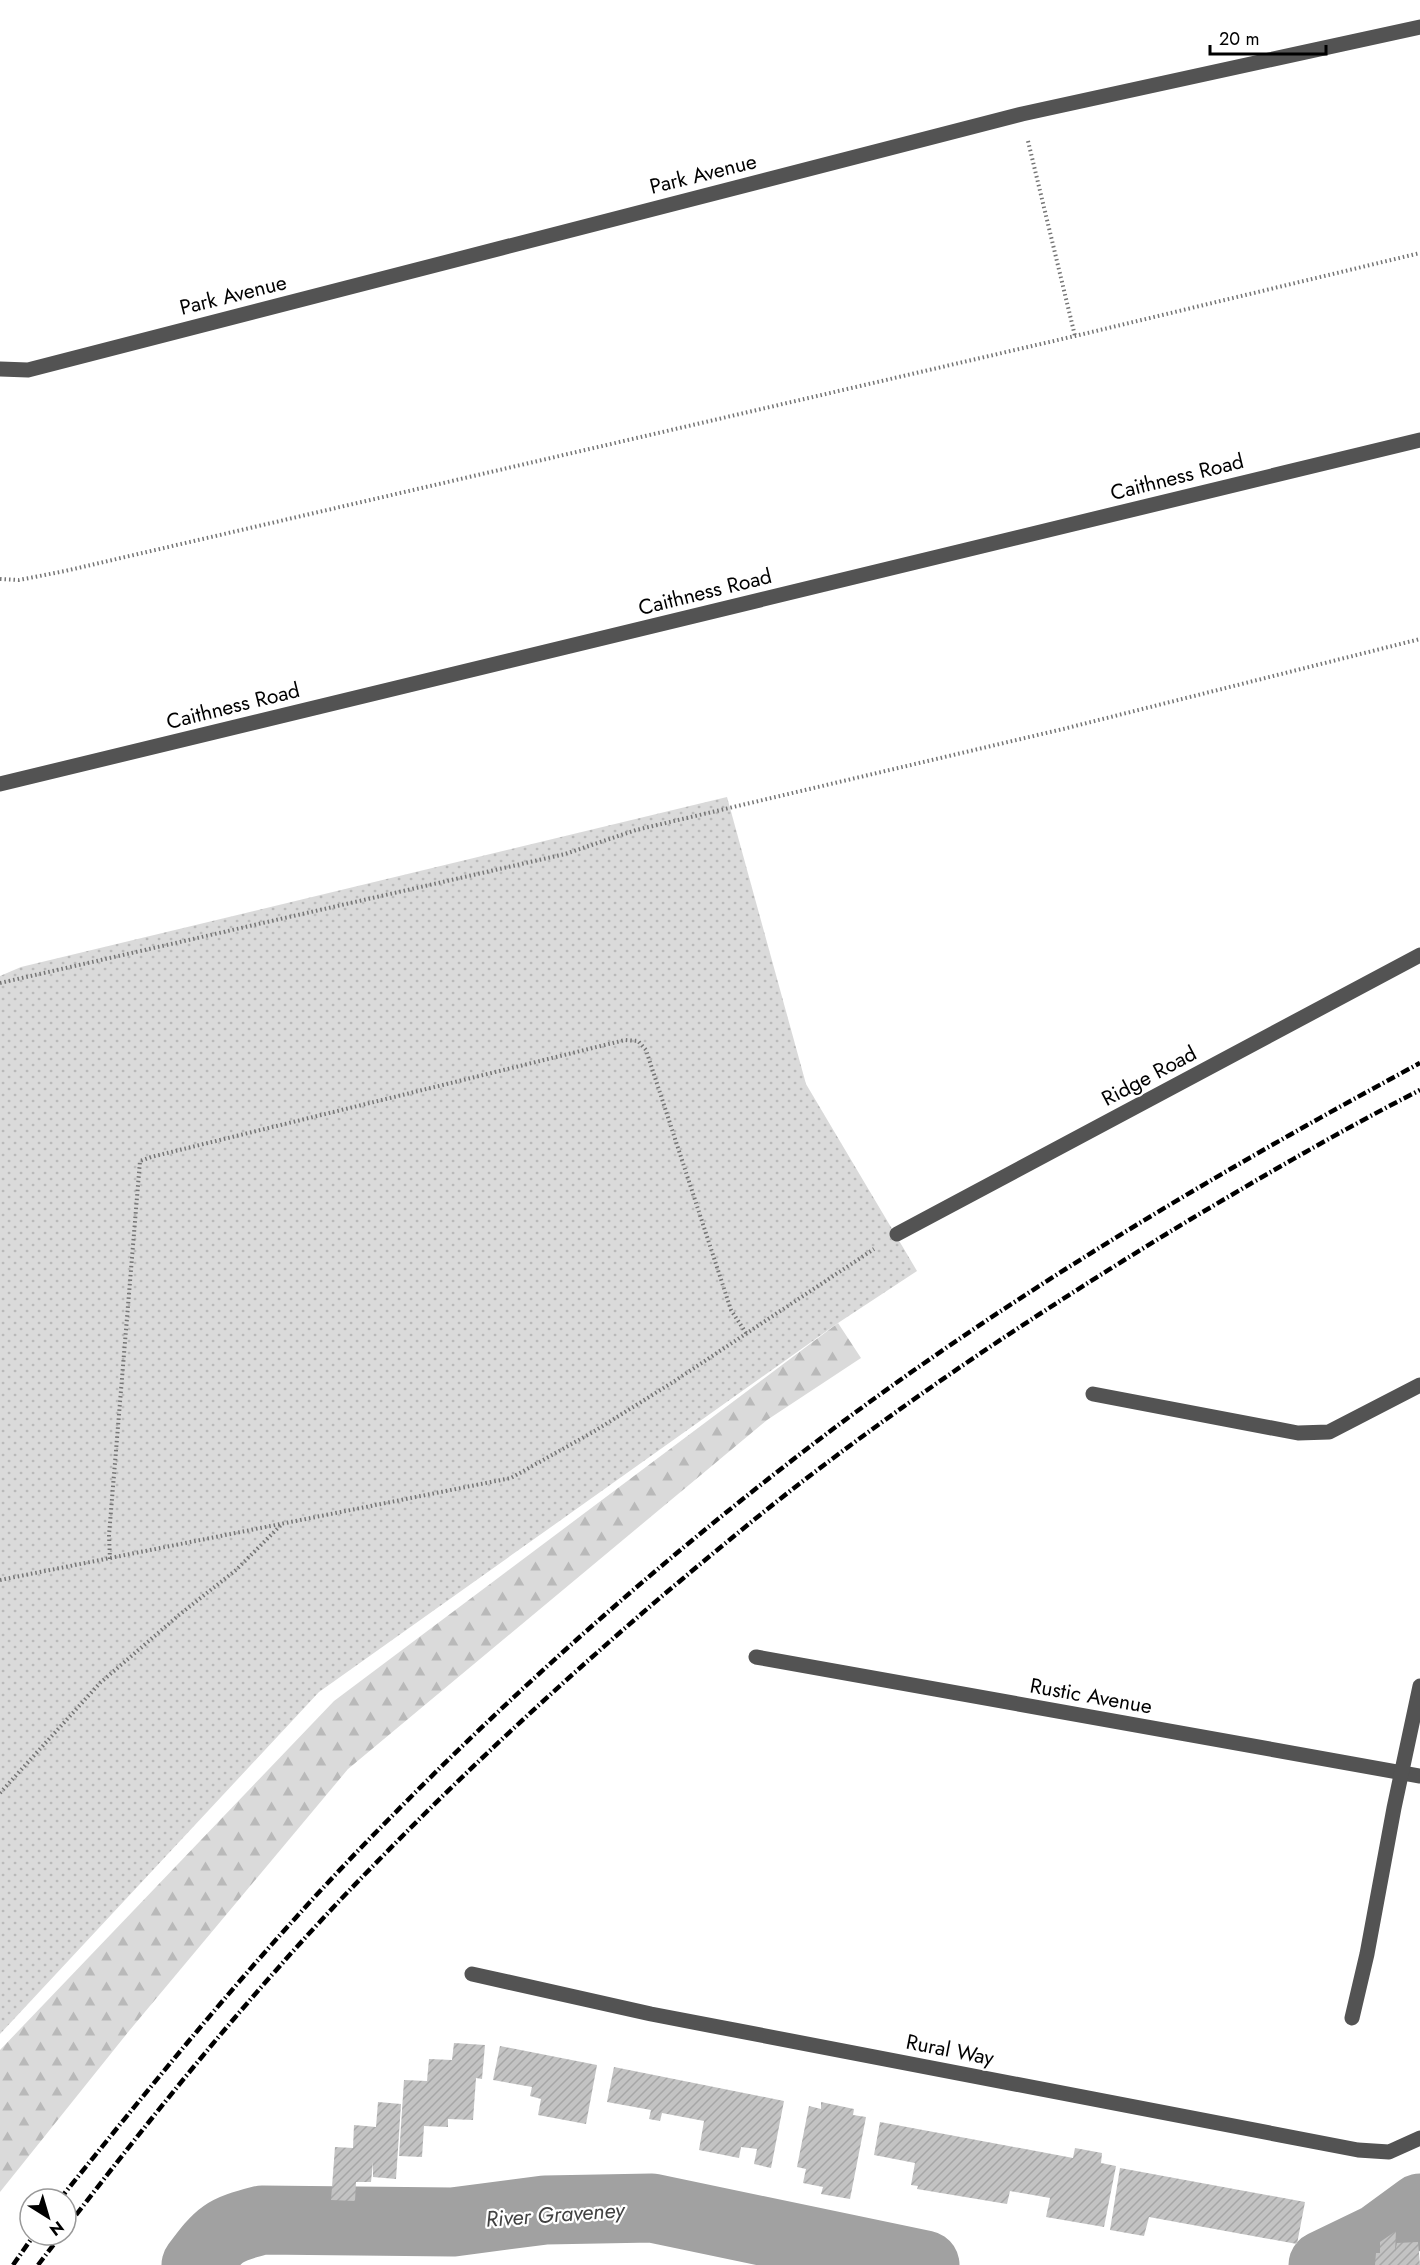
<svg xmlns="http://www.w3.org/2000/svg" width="1420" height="2265" font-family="Jost,sans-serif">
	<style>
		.forest { fill: url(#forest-firs) }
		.garden { fill: url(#garden-dots) }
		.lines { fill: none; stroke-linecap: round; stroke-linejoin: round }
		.river { stroke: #a1a1a1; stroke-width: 69 }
		.building { fill: url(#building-hatch) }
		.path { stroke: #757575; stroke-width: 4; stroke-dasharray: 1.5 3; stroke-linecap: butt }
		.minor { stroke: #535353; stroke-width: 15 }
		.rail { stroke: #000; stroke-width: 4.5; stroke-dasharray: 9 3 1.5 3; stroke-linecap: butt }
		.labels { text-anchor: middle; stroke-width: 4.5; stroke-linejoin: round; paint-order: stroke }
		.street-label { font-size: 21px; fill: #000; stroke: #fff }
		.water-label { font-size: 22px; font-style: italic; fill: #424242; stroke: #fff }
	</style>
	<defs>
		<pattern id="forest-firs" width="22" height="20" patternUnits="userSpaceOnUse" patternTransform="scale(1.5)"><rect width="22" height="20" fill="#dadada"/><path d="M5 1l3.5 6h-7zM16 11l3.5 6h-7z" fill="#b9b9b9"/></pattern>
		<pattern id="garden-dots" width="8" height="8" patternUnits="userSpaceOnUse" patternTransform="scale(1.5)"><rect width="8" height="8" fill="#dadada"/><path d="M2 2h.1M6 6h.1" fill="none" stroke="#b9b9b9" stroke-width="1.8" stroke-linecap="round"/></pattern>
		<pattern id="building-hatch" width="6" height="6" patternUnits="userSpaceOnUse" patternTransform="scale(1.5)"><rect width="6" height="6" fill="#c3c3c3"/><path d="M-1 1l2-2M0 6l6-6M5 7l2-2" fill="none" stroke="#a6a6a6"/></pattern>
	</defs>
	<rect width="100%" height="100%" fill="#fff"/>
	<polygon class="forest" points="838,1323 861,1358 767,1420 348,1769 129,2031 0,2192 0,2050 334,1701"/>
	<polygon class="garden" points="727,797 806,1084 917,1271 838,1323 319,1692 0,2034 0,976 21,967"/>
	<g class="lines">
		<g class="river">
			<path d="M 196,2265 C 220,2233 223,2230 262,2220 L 453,2222 L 545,2210 L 652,2208 L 925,2265"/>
			<polyline points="1323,2265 1379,2238 1420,2208"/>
		</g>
	</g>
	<g class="building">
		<polygon points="454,2043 485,2045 482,2079 476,2078 473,2120 448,2119 448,2127 424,2126 422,2157 399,2156 404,2080 427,2081 429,2059 452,2060"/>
		<polygon points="500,2046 597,2065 586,2124 538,2115 541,2099 530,2096 532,2087 493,2080"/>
		<polygon points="614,2067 784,2101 771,2168 754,2164 757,2149 741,2147 739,2158 699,2150 704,2121 662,2113 660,2121 649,2119 651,2110 607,2102"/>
		<polygon points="378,2102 401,2104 396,2179 373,2177 373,2162 371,2182 356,2182 355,2201 331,2200 335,2147 353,2148 354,2125 376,2127"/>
		<polygon points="821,2102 854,2109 853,2115 866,2117 850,2199 821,2194 823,2187 803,2183 806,2169 797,2167 809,2106 821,2109"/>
		<polygon points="880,2122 1073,2158 1075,2148 1102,2153 1101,2163 1116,2166 1104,2227 1046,2217 1050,2198 1010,2191 1007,2204 917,2189 918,2186 911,2185 915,2163 874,2155"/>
		<polygon points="1120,2168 1305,2202 1297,2244 1149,2217 1144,2236 1110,2230"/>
		<polygon points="1396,2231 1395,2252 1397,2243 1418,2242 1420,2265 1375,2265 1376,2253 1380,2253 1380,2242"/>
	</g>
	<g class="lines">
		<g class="path">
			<polyline points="1028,141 1075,336"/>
			<polyline points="0,579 19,580 65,571 1075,336 1420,253"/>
			<polyline points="0,983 565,854 636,830 1063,729 1420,639"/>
			<polyline points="110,1559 109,1535 140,1161 151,1157 625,1040 638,1041 646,1050 731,1310 746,1333"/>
			<polyline points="0,1580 511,1478 593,1432 670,1384 874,1249"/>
			<polyline points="0,1793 100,1683 179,1615 236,1570 281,1525"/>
		</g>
		<g class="minor">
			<polyline points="0,369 28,370 1022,114 1420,27"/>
			<polyline points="0,784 1420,440"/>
			<polyline points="897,1234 1420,955"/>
			<polyline points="1093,1394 1298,1433 1329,1432 1420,1385"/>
			<polyline points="756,1657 1420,1776"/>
			<polyline points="472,1974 651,2014 1358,2150 1389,2152 1420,2138"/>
			<polyline points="1352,2018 1367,1954 1394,1808 1420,1686"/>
		</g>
		<g class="rail">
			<path d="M 60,2199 C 165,2068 271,1938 389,1819 C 529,1676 681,1543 841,1423 C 1024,1287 1220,1171 1420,1063"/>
			<path d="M 66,2228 C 162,2103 262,1979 373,1866 C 467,1769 566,1678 668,1591 C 723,1545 778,1499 836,1456 C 948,1372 1066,1295 1186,1222 C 1263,1176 1340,1131 1420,1090"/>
			<polyline points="13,2265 34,2235"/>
			<polyline points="38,2265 61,2235"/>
		</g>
	</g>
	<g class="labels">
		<g class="street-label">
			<text transform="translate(703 174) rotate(-14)" y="7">Park Avenue</text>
			<text transform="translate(233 295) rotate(-14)" y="7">Park Avenue</text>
			<text transform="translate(1177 477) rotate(-14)" y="7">Caithness Road</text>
			<text transform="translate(705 592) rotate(-14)" y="7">Caithness Road</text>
			<text transform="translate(233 706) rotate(-14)" y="7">Caithness Road</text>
			<text transform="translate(1149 1076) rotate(-28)" y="7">Ridge Road</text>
			<text transform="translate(1091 1696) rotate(10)" y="7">Rustic Avenue</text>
			<text transform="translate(950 2050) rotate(11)" y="7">Rural Way</text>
		</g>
		<g class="water-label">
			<text transform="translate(555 2214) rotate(-4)" y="8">River Graveney</text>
		</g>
	</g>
	<g transform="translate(48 2217) rotate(143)"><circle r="28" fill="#ffffff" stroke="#999999" stroke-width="1.5"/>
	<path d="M0-4.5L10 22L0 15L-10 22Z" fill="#000000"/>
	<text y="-9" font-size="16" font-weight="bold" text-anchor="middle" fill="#000000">N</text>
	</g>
	<path d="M1210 45v9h116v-9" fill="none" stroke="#000000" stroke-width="3"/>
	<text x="1219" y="45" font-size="18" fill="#000000" stroke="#ffffff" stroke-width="4.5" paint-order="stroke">20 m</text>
</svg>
